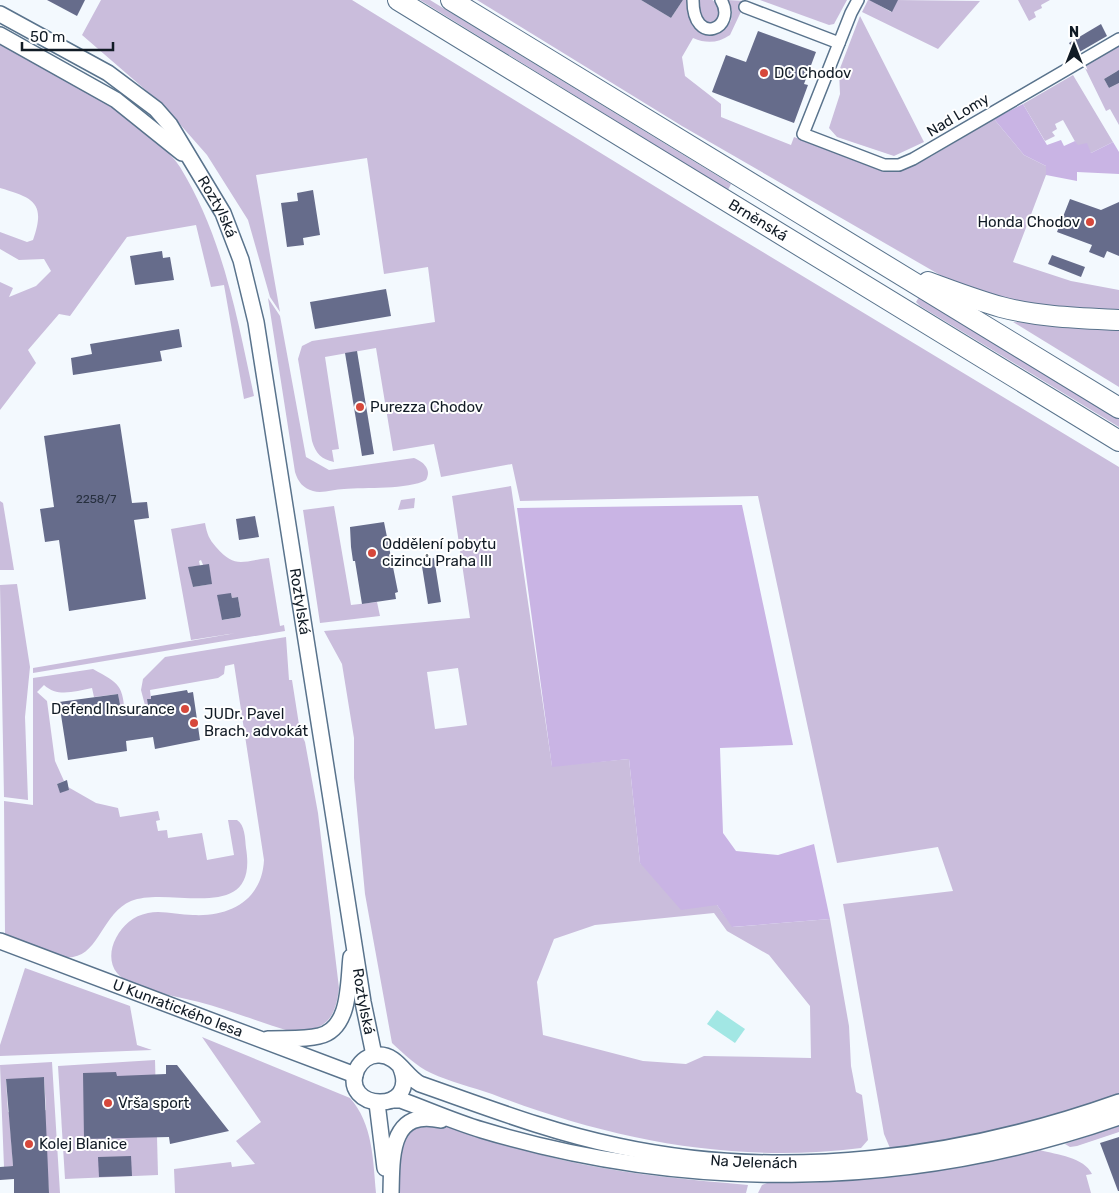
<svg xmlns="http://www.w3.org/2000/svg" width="1119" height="1193" font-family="Rubik,sans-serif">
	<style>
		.green { fill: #cabddc; fill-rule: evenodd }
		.forest { fill: #c9b4e4 }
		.water { fill: #a2e7e4 }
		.building { fill: #666c8b }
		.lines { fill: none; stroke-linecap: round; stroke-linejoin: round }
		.street-casing { stroke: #59738c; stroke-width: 14 }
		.secondary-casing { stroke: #59738c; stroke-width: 18 }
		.highway-casing { stroke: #59738c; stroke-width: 22 }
		.street { stroke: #fff; stroke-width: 11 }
		.secondary { stroke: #fff; stroke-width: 15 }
		.highway { stroke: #fff; stroke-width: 20 }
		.poi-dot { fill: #d6483b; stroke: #fff; stroke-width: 2 }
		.labels { text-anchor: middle; stroke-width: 4; stroke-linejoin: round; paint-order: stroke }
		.number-label { font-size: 12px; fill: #262f3e }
		.poi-label { font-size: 15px; fill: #111b25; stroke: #fff; text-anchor: start }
		.street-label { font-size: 15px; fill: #111b25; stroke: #fff }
	</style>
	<rect width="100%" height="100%" fill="#f3f9fe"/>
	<g class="green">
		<path d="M 101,0 L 352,0 L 708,219 L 1119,467 L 1119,1095 L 1045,1120 L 943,1142 L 890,1148 L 884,1134 L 843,904 L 953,891 L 938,847 L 837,863 L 758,496 L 520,501 L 512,464 L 441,477 L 434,444 L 393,451 L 376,348 L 325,357 L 339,449 L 332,450 L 334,462 C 321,459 316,454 312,441 L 298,359 L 302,346 L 312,341 L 435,322 L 428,267 L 384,274 L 367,158 L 256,175 L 280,312 L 270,297 L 248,220 L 207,155 L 163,105 L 82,35 Z"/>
		<polygon points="420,0 430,0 731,184 728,190"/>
		<path d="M 477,0 L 641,0 L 671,18 L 683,0 L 689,0 C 691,27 692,28 719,32 L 731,21 L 732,11 L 727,0 L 746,1 L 730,35 C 718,43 707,44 693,38 L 682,57 L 685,76 L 721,104 L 721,117 L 791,145 L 794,137 L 883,170 L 911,166 L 932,156 L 994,119 L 1024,155 L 1046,166 L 1046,175 L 1013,262 L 1071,281 L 1119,290 L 1119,311 C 1074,309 1026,307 982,295 C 968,291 954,282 940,275 L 682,126 Z"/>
		<polygon points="699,0 712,0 718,3 720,16 715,23 706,24 698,15"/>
		<polygon points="760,0 847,0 834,24 829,25"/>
		<polygon points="868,0 879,0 877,4 891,12 896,0 980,1 938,49 862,12"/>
		<polygon points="1018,0 1050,0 1041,5 1042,8 1034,12 1036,17 1029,21"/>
		<polygon points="860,16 924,142 894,156 837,137 829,128 840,94 839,71"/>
		<path d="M 0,43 C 43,66 101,92 137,123 C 149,134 172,154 180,167 C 223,237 237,317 254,396 L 244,399 L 224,285 L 211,287 L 196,225 L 127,237 L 70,316 L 59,314 L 28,350 L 36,363 L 0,410 L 0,282 L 13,288 L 9,297 L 36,286 L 51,271 L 44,259 L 19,260 L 0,249 L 0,232 L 27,242 L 33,240 C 46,203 34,198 0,188 Z"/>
		<polygon points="1119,46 1119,74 1117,71 1104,79 1109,88 1119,83 1119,125 1110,109 1106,111 1085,68 1086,65"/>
		<polygon points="1073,75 1113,142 1091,153 1077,145 1063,120 1055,124 1057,129 1052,132 1055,136 1045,141 1023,104"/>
		<polygon points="919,297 1119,419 1119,427 920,306 916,302"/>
		<path d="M 268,298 L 280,316 L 306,457 L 329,470 L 414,458 C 424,462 432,470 426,480 C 408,490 365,487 344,489 C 334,489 322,494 313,491 C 303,488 298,482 295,472 Z"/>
		<polygon points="1013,322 1119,326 1119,387"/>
		<path d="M 511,486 L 552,766 L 629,759 L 640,863 L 717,905 L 733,927 L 830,919 L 849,1026 L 851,1066 L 856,1092 L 862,1095 L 868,1140 L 861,1148 C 733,1164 611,1140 492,1094 C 472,1087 450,1082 431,1073 C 416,1066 404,1054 392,1043 L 365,894 L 354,778 L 354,738 L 342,664 L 324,631 L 470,618 L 452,496 ZM 458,668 L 467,725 L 435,729 L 427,672 ZM 714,913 L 727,931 L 769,955 L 810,1006 L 811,1058 L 704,1056 L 686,1064 L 643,1061 L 543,1035 L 537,982 L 554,939 L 595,925 Z"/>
		<polygon points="415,498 414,508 398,510 401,500"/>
		<polygon points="0,501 3,503 14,570 0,570"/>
		<polygon points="334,506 351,605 377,602 380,616 320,623 303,510"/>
		<path d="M 205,523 C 207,534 209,539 216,547 C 235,569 242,561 269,558 L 280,626 L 284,625 L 285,631 L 33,673 L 33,668 L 236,633 L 191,640 L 171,529 ZM 201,560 L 211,584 L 193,587 L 189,567 L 200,566 L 199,561 ZM 231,593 L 232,598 L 238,597 L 241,615 L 240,617 L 223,620 L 218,600 Z"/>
		<polygon points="17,584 30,667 25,717 28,800 4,797 0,585"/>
		<path d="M 286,637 L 289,680 L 292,680 L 300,731 L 305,742 L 318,813 L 339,988 C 335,1023 323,1031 289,1031 C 259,1022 229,1010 199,1002 C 179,997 130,989 117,973 C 109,963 110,949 116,938 C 123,925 133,916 148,913 C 162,910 178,915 193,915 C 230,917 262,900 264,860 L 234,664 L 225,666 L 224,674 L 218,678 L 150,690 L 151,699 L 148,699 L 149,713 L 147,713 L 141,690 L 143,679 L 165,657 Z"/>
		<path d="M 93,669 C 120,684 123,685 125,716 L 122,717 L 118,694 L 94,697 L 92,688 C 75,691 58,698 44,685 L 37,692 L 47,701 L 55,761 L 64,781 L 57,784 L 60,792 L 69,790 L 68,787 L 96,803 L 118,808 L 120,817 L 158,811 L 160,820 L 156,821 L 158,831 L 167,830 L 168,838 L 202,833 L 207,860 L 234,855 L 228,820 L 237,820 C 245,825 245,838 246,848 C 259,927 170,885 131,901 C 103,913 99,953 73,957 C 55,960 22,940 5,934 L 4,801 L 33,805 L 33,678 Z"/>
		<polygon points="25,968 130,1006 137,1045 152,1050 0,1056 0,1045"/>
		<path d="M 202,1037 L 350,1098 C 373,1124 373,1160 376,1193 L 175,1193 L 174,1169 L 231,1162 L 232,1167 L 255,1164 L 236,1141 L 261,1122 Z"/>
		<polygon points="155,1060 158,1175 65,1179 58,1066"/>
		<polygon points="52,1062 60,1193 49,1193 42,1111 46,1110 44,1077 6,1080 8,1112 12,1113 10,1123 13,1166 4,1167 0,1065"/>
		<path d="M 441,1124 C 487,1139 533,1154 581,1164 C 636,1175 692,1180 748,1185 L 746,1193 L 400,1193 C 397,1173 393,1140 414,1128 C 421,1124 433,1125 441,1124 Z"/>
		<polygon points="1119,1125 1119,1132 1077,1146 1070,1147 1065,1144"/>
		<path d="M 1040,1150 C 1057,1155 1084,1157 1092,1174 L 1086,1175 L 1091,1193 L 758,1193 L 762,1185 L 767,1183 C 860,1184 949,1171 1040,1150 Z"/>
	</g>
	<g class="forest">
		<polygon points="1023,104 1047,145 1061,140 1064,146 1075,141 1078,145 1087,143 1091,153 1113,142 1119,152 1119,174 1077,172 1077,181 1046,175 1046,166 1024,155 994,119"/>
		<polygon points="742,505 793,745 720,748 723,833 736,851 778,855 814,844 830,919 732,927 717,905 681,910 640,863 629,759 552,767 517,508"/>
	</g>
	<polygon class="water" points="717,1010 745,1029 735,1043 707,1024"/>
	<g class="building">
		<polygon points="47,0 85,0 77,16"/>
		<polygon points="641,0 683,0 671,18"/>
		<polygon points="869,0 898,0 892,12"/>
		<polygon points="1101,24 1107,36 1076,54 1069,43"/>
		<polygon points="758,31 816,52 804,84 808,85 794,123 712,92 726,55 746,62"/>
		<polygon points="1119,70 1119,83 1109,88 1104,79"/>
		<polygon points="313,190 320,235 303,238 304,245 287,247 281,203 298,201 297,193"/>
		<polygon points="1070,199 1101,210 1119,202 1119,256 1107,251 1104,258 1089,252 1092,245 1057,232"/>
		<polygon points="162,251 163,258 170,257 174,280 135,285 130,256"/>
		<polygon points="1052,255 1085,267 1081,277 1048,264"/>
		<polygon points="386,289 391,316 315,329 310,302"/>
		<polygon points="179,329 182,347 160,351 162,361 73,375 71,358 92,354 90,344"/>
		<polygon points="357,351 374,454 362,456 345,353"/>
		<polygon points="120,424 132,503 147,502 149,518 134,520 146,599 69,611 59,540 45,542 40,509 54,507 44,436"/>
		<polygon points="255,516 259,537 239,540 236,519"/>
		<polygon points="384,522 398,592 395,593 396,599 362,604 355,561 353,561 351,547 350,527"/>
		<polygon points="434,558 441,602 428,604 421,560"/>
		<polygon points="209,564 212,584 193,587 188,567"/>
		<polygon points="231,593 232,598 238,597 241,615 240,617 222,620 217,595"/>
		<polygon points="187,690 188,693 193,692 200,740 155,749 153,737 126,741 127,751 68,760 59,702 118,694 122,715 149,711 147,699 151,699 151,696"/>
		<polygon points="67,780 69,790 60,793 57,784"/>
		<polygon points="166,1065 177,1065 229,1131 170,1144 169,1137 84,1139 83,1073 116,1072 117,1076 166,1074"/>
		<polygon points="44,1077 49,1193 14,1193 14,1179 0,1180 0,1167 13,1166 6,1079"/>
		<polygon points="1119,1137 1119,1191 1118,1191 1100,1143"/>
		<polygon points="131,1156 132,1176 99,1177 98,1157"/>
	</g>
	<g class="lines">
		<g class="street-casing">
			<g id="street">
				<path d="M 693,0 C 693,48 738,28 721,0"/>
				<polyline points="858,0 851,13 803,134 884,165 899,165 913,159 1119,39"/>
				<polyline points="745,7 839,43"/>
			</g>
		</g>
		<g class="secondary-casing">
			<g id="secondary">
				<path id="s1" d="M 0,14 L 108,73 L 156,109 L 170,125 L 223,213 L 241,260 L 256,322 L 363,1002 L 374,1055"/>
				<polyline points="0,35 116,100 182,153"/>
				<path id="s2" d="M 0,941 L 355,1075"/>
				<path d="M 268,1039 C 285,1038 303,1040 319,1036 C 351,1029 348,982 351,957"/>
				<path id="s3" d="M 400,1066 C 422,1116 338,1111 357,1069 C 361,1061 369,1055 378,1055 C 397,1054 405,1076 420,1084 C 486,1107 550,1132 618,1146 C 784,1182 961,1158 1119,1102"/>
				<path d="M 392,1100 L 401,1100 C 428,1110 455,1122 482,1130 C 691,1193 914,1189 1119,1117"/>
				<polyline points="377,1103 385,1168"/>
				<path d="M 391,1193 C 392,1158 389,1108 441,1120"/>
			</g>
		</g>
		<g class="highway-casing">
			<g id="highway">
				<path id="s4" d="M 398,0 L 1119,441"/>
				<polyline points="451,0 1119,408"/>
				<path d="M 928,282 C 952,291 976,300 1001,307 C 1039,317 1079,318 1119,320"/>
			</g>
		</g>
		<use href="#street" class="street"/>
		<use href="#secondary" class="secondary"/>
		<use href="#highway" class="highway"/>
	</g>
	<g class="poi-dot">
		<circle cx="764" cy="73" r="5"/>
		<circle cx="1090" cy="222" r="5"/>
		<circle cx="360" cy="407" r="5"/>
		<circle cx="372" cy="553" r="5"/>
		<circle cx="185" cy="709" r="5"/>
		<circle cx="194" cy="723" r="5"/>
		<circle cx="108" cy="1103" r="5"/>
		<circle cx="29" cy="1144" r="5"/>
	</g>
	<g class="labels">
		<g class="number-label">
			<text x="96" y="503">2258/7</text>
		</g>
		<g class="poi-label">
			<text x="774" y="78">DC Chodov</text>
			<text x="1080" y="227" text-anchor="end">Honda Chodov</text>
			<text x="370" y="412">Purezza Chodov</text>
			<text x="382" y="549">Oddělení pobytu<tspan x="382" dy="17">cizinců Praha III</tspan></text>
			<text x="175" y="714" text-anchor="end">Defend Insurance</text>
			<text x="204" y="719">JUDr. Pavel<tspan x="204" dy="17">Brach, advokát</tspan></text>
			<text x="118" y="1108">Vrša sport</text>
			<text x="39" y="1149">Kolej Blanice</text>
		</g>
		<g class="street-label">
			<text transform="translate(958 115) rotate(-31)" y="5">Nad Lomy</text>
			<text dy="5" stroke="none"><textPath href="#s1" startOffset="299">Roztylská</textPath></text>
			<text dy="5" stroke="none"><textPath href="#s4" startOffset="422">Brněnská</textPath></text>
			<text dy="5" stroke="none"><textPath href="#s1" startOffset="704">Roztylská</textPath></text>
			<text dy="5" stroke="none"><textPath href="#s1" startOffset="1109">Roztylská</textPath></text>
			<text dy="5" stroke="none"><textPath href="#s2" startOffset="190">U Kunratického lesa</textPath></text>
			<text dy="5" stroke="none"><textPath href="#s3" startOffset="524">Na Jelenách</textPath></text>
		</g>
	</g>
	<g transform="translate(1074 45)" stroke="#ffffff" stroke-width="4" paint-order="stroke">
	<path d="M0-4L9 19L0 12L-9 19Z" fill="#111b25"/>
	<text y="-8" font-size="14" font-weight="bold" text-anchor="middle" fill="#111b25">N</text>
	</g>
	<path d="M22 42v8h91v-8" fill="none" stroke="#111b25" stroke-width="2.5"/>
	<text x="30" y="42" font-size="15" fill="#111b25" stroke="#ffffff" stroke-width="4" paint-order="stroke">50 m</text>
</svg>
